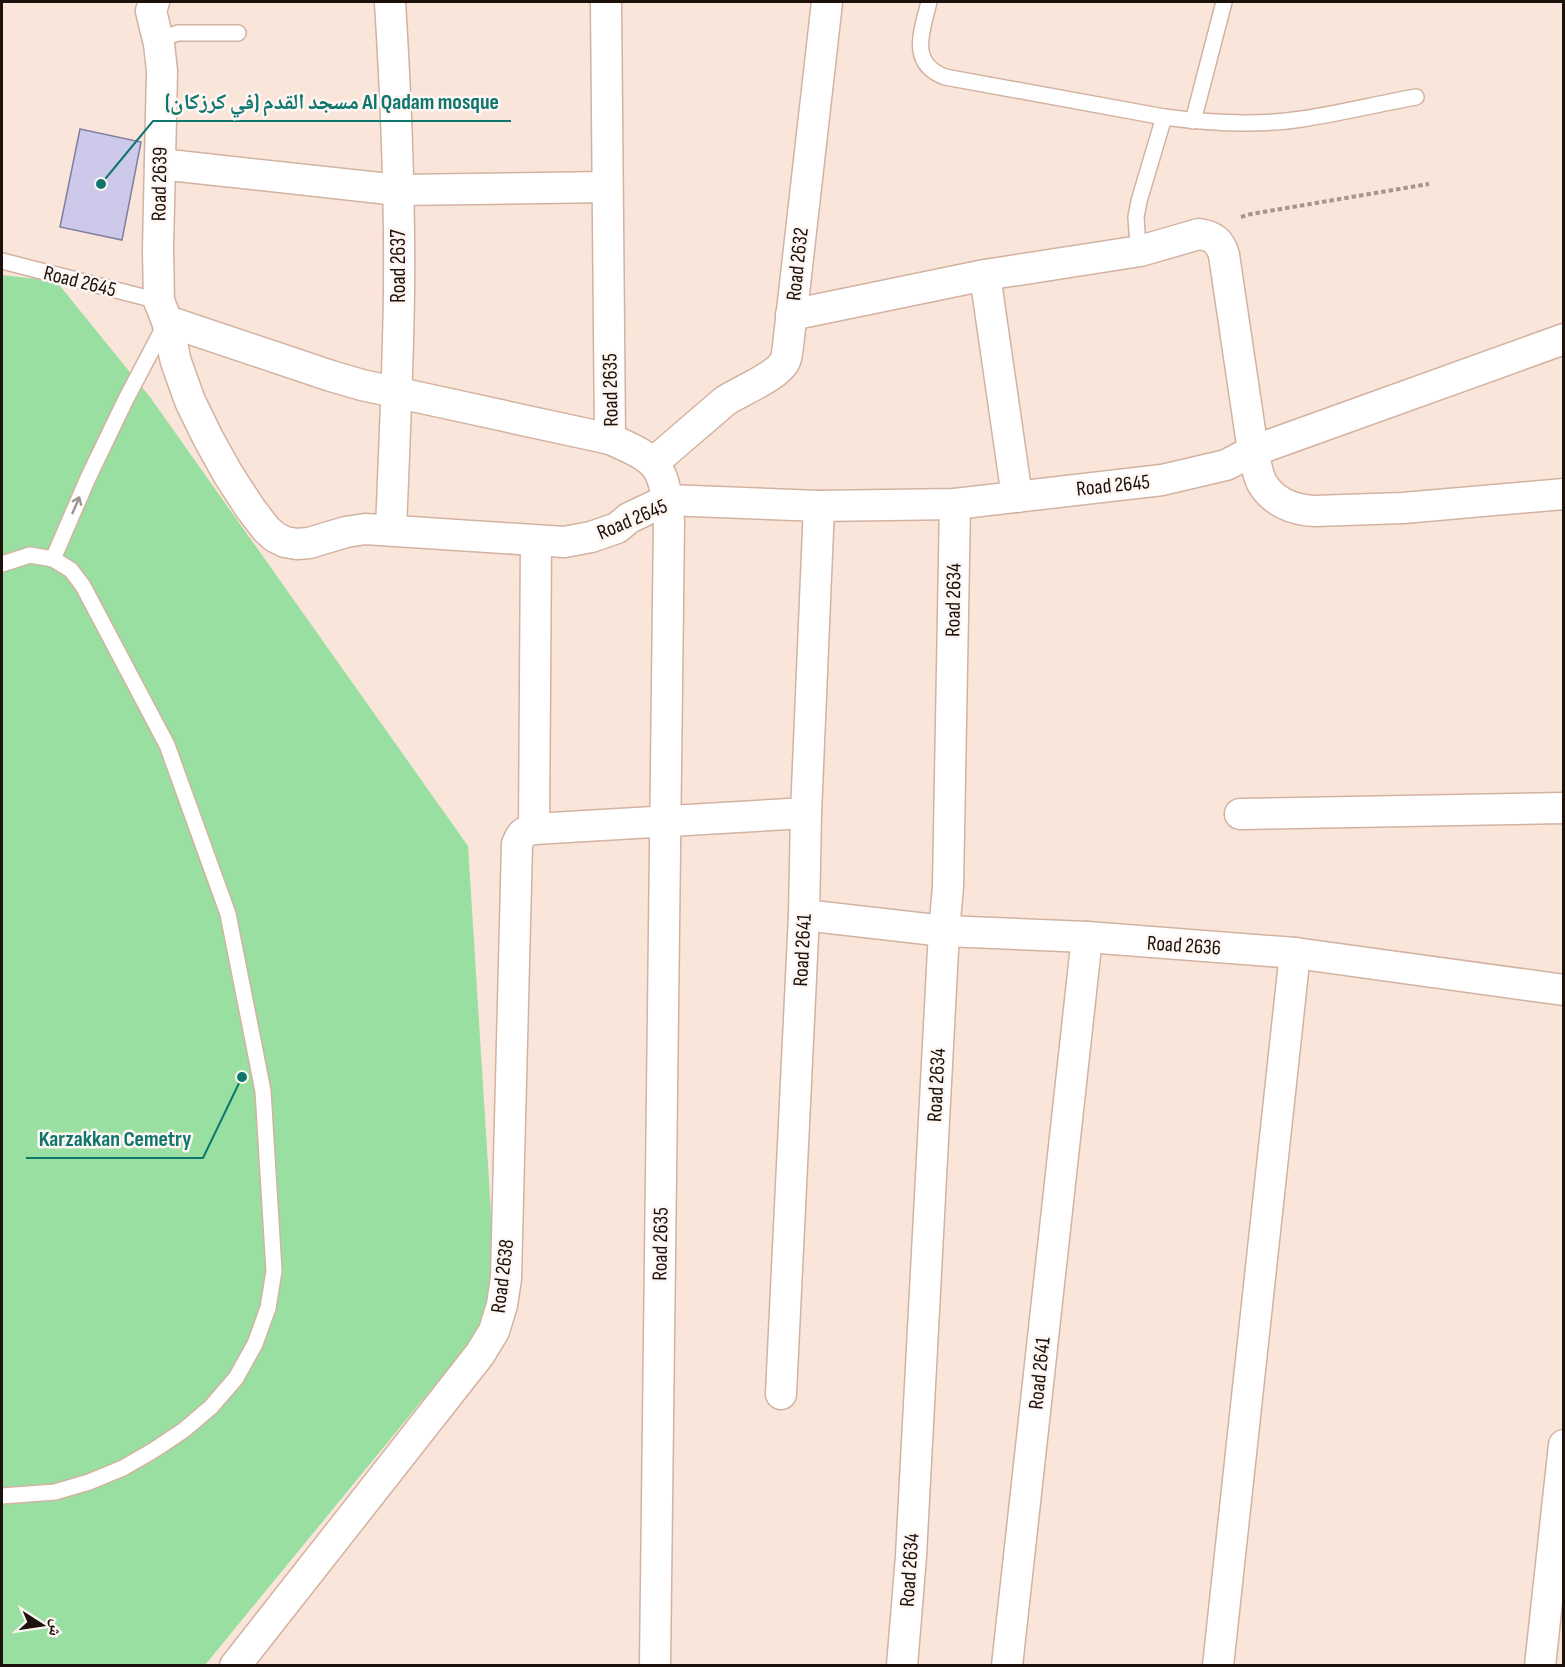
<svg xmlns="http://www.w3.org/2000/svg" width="1565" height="1667" font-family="'Sofia Sans Condensed','Noto Naskh Arabic',sans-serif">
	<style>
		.green { fill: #98dfa1 }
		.building { fill: #ccc9eb; stroke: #827f9e; stroke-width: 1.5 }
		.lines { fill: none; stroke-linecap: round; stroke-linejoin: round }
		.lane-casing { stroke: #d3b2a0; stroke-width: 18 }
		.street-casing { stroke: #d3b2a0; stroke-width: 33 }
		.path { stroke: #a8968d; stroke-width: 4; stroke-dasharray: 4.5 3; stroke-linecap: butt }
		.lane { stroke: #fff; stroke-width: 15 }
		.street { stroke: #fff; stroke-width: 30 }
		.oneway { stroke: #999491 }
		.labels { text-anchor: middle; stroke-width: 5; stroke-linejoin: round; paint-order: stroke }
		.street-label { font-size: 21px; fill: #1d110b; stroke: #fdf6f2 }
		.leader { fill: none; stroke: #0f766e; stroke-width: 2 }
		.callout-dot { fill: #0f766e; stroke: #fdf6f2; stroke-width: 2 }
		.callout-label { font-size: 22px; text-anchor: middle; font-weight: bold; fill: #0f766e; stroke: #fdf6f2; stroke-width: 5; stroke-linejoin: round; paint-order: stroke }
	</style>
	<rect width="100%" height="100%" fill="#fae5da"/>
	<polygon class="green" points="2,275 56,281 150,397 468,846 497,1309 205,1665 2,1666"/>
	<polygon class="building" points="80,129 141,142 122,240 60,227"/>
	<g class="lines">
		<g class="lane-casing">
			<g id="lane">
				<path d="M 929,2 C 922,31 908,63 945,77 L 1164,117 C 1209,123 1257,126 1302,119 C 1340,113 1378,104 1416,97"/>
				<polyline points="159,44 166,37 178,33 238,33"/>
				<polyline points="1193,121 1224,2"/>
				<polyline points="1140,251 1137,233 1136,217 1139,201 1164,117"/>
				<polyline points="2,261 159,301"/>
				<polyline points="53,559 88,478 126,399 166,323"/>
				<polyline points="2,564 30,555 53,559 71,570 83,586 167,745 228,914 263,1091 274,1271 268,1308 255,1344 236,1378 211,1407 184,1430 154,1450 123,1468 89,1482 55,1492 2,1496"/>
			</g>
		</g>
		<g class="street-casing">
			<g id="street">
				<polyline points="154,2 151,11 159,44 162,71 158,249 159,301 167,321 176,362 190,401 208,438 228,474 250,508 266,529 275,537 285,542 297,544 309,543 346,532 365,529 564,542 591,537 617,528 629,518 667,500 819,506 955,504 1162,480 1226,465 1253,451 1564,339"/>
				<path d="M 390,2 C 396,98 400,196 399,293 C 398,372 394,451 391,530"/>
				<polyline points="606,2 610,439"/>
				<polyline points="160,164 398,190 607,187"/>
				<polyline points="985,275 1017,497"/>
				<path d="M 791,315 L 985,275 L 1140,251 L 1199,234 C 1213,236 1220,241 1224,255 L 1253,451 C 1256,461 1257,474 1262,483 C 1273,502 1293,510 1315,511 L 1403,508 L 1564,494"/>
				<path d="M 167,321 L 331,376 L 362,385 L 610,439 C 661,461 664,466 669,521 L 655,1666"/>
				<path d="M 654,462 L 725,401 C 740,391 778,376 785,361 C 787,357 787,351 788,346 L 827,2"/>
				<polyline points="1240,814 1564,808"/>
				<polyline points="534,829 536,541"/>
				<polyline points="804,915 944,931 1087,937 1295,953 1564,990"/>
				<polyline points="781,1394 804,915 806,813 819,506"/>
				<path d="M 235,1666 L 480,1354 L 494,1331 L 502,1305 L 506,1278 L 517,844 C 521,834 524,831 534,829 L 806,813"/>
				<polyline points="902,1666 911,1556 944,931 948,887 955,504"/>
				<polyline points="1007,1666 1087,937"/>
				<polyline points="1218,1666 1295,953"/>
				<polyline points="1540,1666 1564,1445"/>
			</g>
		</g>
		<polyline class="path" points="1241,217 1251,214 1429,184"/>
		<use href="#lane" class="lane"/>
		<use href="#street" class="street"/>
	</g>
	<defs><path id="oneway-shaft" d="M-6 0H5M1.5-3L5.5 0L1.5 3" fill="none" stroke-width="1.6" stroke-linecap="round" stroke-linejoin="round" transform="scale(1.5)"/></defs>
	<use class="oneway" href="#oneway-shaft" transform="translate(76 505) rotate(-67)"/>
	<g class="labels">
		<g class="street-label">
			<text transform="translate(159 184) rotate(-89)" y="7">Road 2639</text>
			<text transform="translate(797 264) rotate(-84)" y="7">Road 2632</text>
			<text transform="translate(398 266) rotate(-90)" y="7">Road 2637</text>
			<text transform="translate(80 281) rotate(14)" y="7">Road 2645</text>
			<text transform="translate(610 390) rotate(-91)" y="7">Road 2635</text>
			<text transform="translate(1113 485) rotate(-6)" y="7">Road 2645</text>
			<text transform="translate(632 519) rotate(-23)" y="7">Road 2645</text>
			<text transform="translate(953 600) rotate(-89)" y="7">Road 2634</text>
			<text transform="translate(1184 945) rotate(4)" y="7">Road 2636</text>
			<text transform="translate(802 950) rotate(-87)" y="7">Road 2641</text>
			<text transform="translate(936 1085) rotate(-87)" y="7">Road 2634</text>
			<text transform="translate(660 1244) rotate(-89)" y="7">Road 2635</text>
			<text transform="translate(502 1276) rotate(-83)" y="7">Road 2638</text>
			<text transform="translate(1039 1373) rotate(-84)" y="7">Road 2641</text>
			<text transform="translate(909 1570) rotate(-86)" y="7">Road 2634</text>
		</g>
	</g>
	<path class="leader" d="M101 184L153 121H511M242 1077L203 1158H26"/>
	<g class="callout-dot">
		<circle cx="101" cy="184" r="6"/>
		<circle cx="242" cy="1077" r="6"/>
	</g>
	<g class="callout-label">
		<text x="332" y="109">مسجد القدم (في كرزكان) Al Qadam mosque</text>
		<text x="115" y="1146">Karzakkan Cemetry</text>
	</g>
	<rect width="1565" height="1667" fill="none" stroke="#1d110b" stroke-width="6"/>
	<g transform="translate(42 1625) rotate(102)" stroke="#fdf6f2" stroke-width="4.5" paint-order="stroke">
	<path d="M0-4.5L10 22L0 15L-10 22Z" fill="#1d110b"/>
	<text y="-9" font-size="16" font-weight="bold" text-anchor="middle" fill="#1d110b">ش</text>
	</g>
</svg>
